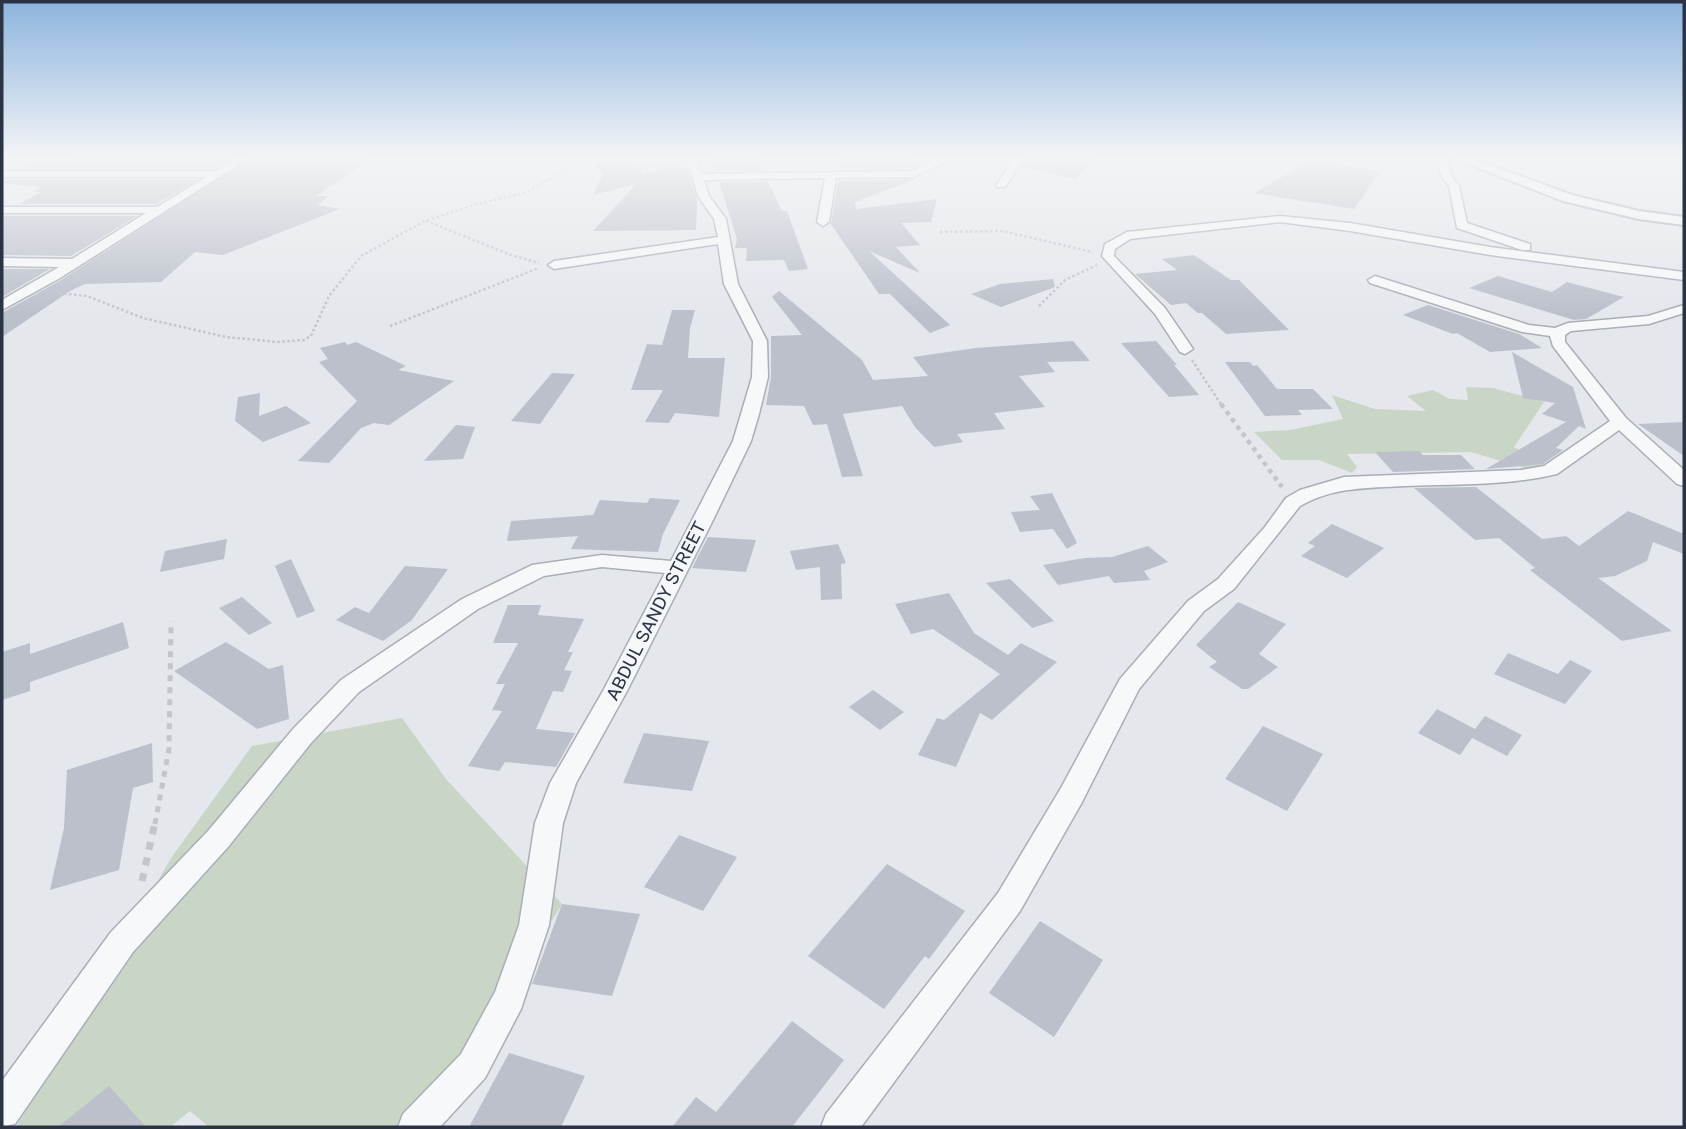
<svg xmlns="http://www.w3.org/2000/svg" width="1686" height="1129" font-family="'Golos Text',sans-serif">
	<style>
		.green { fill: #c9d6c5 }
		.building { fill: #bbc0ca }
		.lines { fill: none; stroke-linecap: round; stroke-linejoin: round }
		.minor-casing { stroke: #a9aeb7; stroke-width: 3 }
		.tertiary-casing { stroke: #a9aeb7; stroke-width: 4 }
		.path-far3 { stroke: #c2c5cb; stroke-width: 2.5; stroke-dasharray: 2.5 2.5; stroke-linecap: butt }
		.path-far2 { stroke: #c2c5cb; stroke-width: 4.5; stroke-dasharray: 4.5 4.5; stroke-linecap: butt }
		.path-far1 { stroke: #c2c5cb; stroke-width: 5; stroke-dasharray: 6 6; stroke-linecap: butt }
		.path { stroke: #c2c5cb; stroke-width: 7; stroke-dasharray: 8 8; stroke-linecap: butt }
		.minor { fill: #f7f8fa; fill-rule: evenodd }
		.tertiary { fill: #f7f8fa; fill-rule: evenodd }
		.labels { text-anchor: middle; stroke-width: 5; stroke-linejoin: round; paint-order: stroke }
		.street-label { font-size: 18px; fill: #2b3445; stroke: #f4f6f9 }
	</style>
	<rect width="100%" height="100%" fill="#e4e7ec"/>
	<g class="green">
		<polygon points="627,156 682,156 685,169 628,170 643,166"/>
		<polygon points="1466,387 1493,388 1544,402 1514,447 1547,467 1531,470 1471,452 1347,454 1357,467 1352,473 1319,460 1282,460 1254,432 1290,430 1343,419 1332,395 1375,409 1426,411 1407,396 1433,390 1450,399 1468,400"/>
		<polygon points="402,718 446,779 562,904 427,1127 209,1127 190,1111 170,1127 16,1127 171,858 252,746"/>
	</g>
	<g class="building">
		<polygon points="115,156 235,156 215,168 20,168 28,164 60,163 77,157"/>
		<polygon points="254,156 372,158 316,196 328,196 318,205 340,209 223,255 195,252 161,282 85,284 70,291 2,337 2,313 61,280"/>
		<polygon points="711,156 756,156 762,171 715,171"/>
		<polygon points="916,156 921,164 911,168 837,169 841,157"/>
		<polygon points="1029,156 1097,156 1076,179 1022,167"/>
		<polygon points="1312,159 1380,172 1354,209 1255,193"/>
		<polygon points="617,161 620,164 632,162 644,175 648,171 687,169 697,199 696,230 593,231 636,184 593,195 603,174 594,163"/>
		<polygon points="915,179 855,202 856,209 937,199 931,222 901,223 920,245 896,247 920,273 869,251 950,325 930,333 890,294 879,294 831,224 838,181"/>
		<polygon points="2,180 197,180 156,204 19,204 42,192 33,192 43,187 2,183"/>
		<polygon points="719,182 768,182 782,211 787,211 808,269 789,271 784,260 746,261 747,248 735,248 737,239"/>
		<polygon points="2,216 137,216 71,256 2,255"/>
		<polygon points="1194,255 1231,280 1239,280 1289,330 1226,334 1202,313 1198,313 1186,303 1171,305 1135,274 1177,270 1162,259"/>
		<polygon points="2,269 50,269 2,297"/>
		<polygon points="1498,276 1552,292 1567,282 1624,297 1586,319 1574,320 1469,288"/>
		<polygon points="1053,279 1055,287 1001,307 971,294 1000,284"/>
		<polygon points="779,291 862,360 873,380 928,376 913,357 976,348 1073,341 1090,361 1047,362 1055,372 1019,376 1045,407 994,413 1005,429 957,434 963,442 934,447 915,427 902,406 843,414 863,476 842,477 827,424 813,425 804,406 766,405 771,377 771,336 802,335 772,297"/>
		<polygon points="1428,305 1519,334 1542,348 1490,352 1457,333 1453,334 1403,315"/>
		<polygon points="672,310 695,310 690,328 688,358 725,358 719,417 675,413 669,423 645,422 663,390 631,390 647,344 662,345"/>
		<polygon points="1156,341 1177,365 1174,365 1199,395 1169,397 1121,343"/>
		<polygon points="345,342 347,345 356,342 406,366 398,370 454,381 389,425 374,423 361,428 329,463 298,461 357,401 319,362 328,359 320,348"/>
		<polygon points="1512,352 1573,387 1586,429 1579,426 1556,448 1563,450 1543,464 1486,469 1566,422 1542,414 1555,403 1523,398"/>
		<polygon points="1225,362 1250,362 1253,366 1257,365 1277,389 1313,389 1333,409 1298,410 1302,415 1265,416"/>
		<polygon points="552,373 575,374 540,424 511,421"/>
		<polygon points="260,393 259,416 286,406 311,423 263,442 235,421 238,397"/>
		<polygon points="1684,422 1684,456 1638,424"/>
		<polygon points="456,425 475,427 463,459 424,461"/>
		<polygon points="1419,451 1423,455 1461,455 1475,469 1393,472 1375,452"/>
		<polygon points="1476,487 1542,539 1566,536 1579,546 1628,511 1684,534 1684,554 1653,542 1647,561 1615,576 1598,578 1672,631 1622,641 1530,570 1535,568 1499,538 1475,540 1414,488"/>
		<polygon points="1052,493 1077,543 1067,549 1053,529 1020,532 1011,512 1040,510 1030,496"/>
		<polygon points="650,498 680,500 663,534 658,552 571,549 578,536 507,541 511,521 593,515 600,500 647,503"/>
		<polygon points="1332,524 1384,548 1347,578 1301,556 1315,546 1308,543"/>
		<polygon points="708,537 756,540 746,572 692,568"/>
		<polygon points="227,539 224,559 160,572 165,551"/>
		<polygon points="838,544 846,563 841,564 842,599 821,600 820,567 796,570 790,551"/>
		<polygon points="1148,546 1168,562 1144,571 1150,580 1114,583 1109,576 1058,585 1043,565 1085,558 1112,557"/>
		<polygon points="291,559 315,611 297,618 275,566"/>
		<polygon points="405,566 448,569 412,620 383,641 336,620 355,607 369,613"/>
		<polygon points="1010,579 1054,621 1032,628 986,583"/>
		<polygon points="949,593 974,633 1008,655 1021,643 1057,662 992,720 980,713 956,767 918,755 937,718 944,720 1000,674 933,629 911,634 895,604"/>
		<polygon points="242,597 272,623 249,635 219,608"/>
		<polygon points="1238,602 1286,624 1259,654 1278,667 1248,689 1242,689 1209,667 1217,662 1196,645"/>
		<polygon points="508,605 541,605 538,615 584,619 568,652 573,652 564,670 572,671 563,692 553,691 536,729 575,733 556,767 505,762 499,771 468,766 502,711 492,710 505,684 496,684 518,643 493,643"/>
		<polygon points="123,622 129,648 30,682 30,691 2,700 2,652 30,643 30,654"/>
		<polygon points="226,642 269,669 283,665 289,719 257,729 174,671"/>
		<polygon points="1508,653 1558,674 1570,660 1592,671 1565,704 1494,674"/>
		<polygon points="873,690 904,712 880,730 849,707"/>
		<polygon points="1437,709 1475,729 1485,716 1522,735 1507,756 1472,738 1460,755 1418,733"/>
		<polygon points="1263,726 1323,754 1287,811 1225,779"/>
		<polygon points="644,733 709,741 692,791 623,783"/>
		<polygon points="152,743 153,782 133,788 119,870 50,890 64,828 67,770"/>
		<polygon points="679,835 737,857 703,911 644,887"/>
		<polygon points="887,864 965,911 929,959 925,956 884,1009 808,956"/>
		<polygon points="562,904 640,914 612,996 532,984"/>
		<polygon points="1040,921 1103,960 1054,1037 989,993"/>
		<polygon points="792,1021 844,1060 792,1127 672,1127 696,1097 716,1112"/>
		<polygon points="509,1053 585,1076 561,1127 469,1127"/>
		<polygon points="109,1086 146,1127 58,1127"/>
	</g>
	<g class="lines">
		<g class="minor-casing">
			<g id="minor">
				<polygon points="240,156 252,156 60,278 2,310 2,300 59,267 2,266 2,258 72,259 146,213 2,213 2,207 157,207 206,177 2,177 2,171 216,171"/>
				<polygon points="686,156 696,156 702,174 912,171 944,156 957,156 914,177 836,178 829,222 823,226 817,222 825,178 704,180 709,196 726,219 738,284 767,341 768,377 759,414 751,441 713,520 627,691 576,783 563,823 549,925 521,1009 485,1078 440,1127 398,1127 403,1114 461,1054 495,992 519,925 535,823 550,783 603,691 665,573 602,567 544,576 478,609 359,692 311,743 228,847 133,952 15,1124 2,1127 2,1081 111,932 208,831 293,729 341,680 462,599 532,565 602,555 671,561 733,441 752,377 753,341 724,284 718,244 554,269 548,265 554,261 718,237 714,219 698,196"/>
				<polygon points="1016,156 1026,156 1005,187 997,187 996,185"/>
				<polygon points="1436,156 1446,156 1452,177 1459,186 1467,223 1530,244 1530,250 1522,250 1457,228 1449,186 1442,177"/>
				<polygon points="1280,216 1350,223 1490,247 1684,272 1684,280 1490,255 1350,231 1280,222 1130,239 1115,249 1114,256 1165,308 1193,349 1185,354 1180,352 1155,314 1102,256 1105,244 1127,232"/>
				<path d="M 1375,276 L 1529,325 L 1555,328 L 1568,323 L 1648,316 L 1684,305 L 1684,313 L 1649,324 L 1571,331 L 1565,335 L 1565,342 L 1626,418 L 1684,470 L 1684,486 L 1677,484 L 1619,430 L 1557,474 C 1507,486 1456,484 1405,486 C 1368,488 1333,487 1300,506 L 1234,589 L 1204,611 L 1139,689 L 1081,804 L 1020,911 L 861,1127 L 821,1127 L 826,1114 L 998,893 L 1061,788 L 1120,679 L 1188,601 L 1218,579 L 1265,527 L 1286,498 L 1300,490 L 1344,477 L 1521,470 L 1544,466 L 1610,421 L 1553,346 L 1550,336 L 1522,332 L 1370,283 L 1368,280 Z"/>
			</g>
		</g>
		<g class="tertiary-casing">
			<polygon id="tertiary" points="1448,156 1465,156 1572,195 1639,211 1684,217 1684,225 1639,219 1563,201"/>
		</g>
		<g class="path-far3">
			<polyline points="426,221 511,255 539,263"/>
			<polyline points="940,232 1002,231 1093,252"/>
			<polyline points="59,293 87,296 143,318 226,337 277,342 304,340 311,336 329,296 361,256 425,221 477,204 524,193 574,167 610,156"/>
			<polyline points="1039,306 1065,280 1097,265"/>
			<polyline points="390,326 539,268"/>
			<polyline points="1192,360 1222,406"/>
		</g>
		<polyline class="path-far2" points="1221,404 1282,487"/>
		<polyline class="path-far1" points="155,824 169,749 171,621"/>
		<polyline class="path" points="142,881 155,822"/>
		<use href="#minor" class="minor"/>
		<use href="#tertiary" class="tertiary"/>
	</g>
	<linearGradient id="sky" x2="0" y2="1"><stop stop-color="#8bb4dd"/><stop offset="0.5" stop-color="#f3f4f6"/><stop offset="1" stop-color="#f3f4f6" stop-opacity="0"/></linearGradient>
	<rect width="1686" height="314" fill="url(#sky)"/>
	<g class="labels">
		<g class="street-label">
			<text transform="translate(656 611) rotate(-63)" y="6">ABDUL SANDY STREET</text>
		</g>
	</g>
	<rect width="1686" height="1129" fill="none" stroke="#2b3445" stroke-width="7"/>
</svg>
